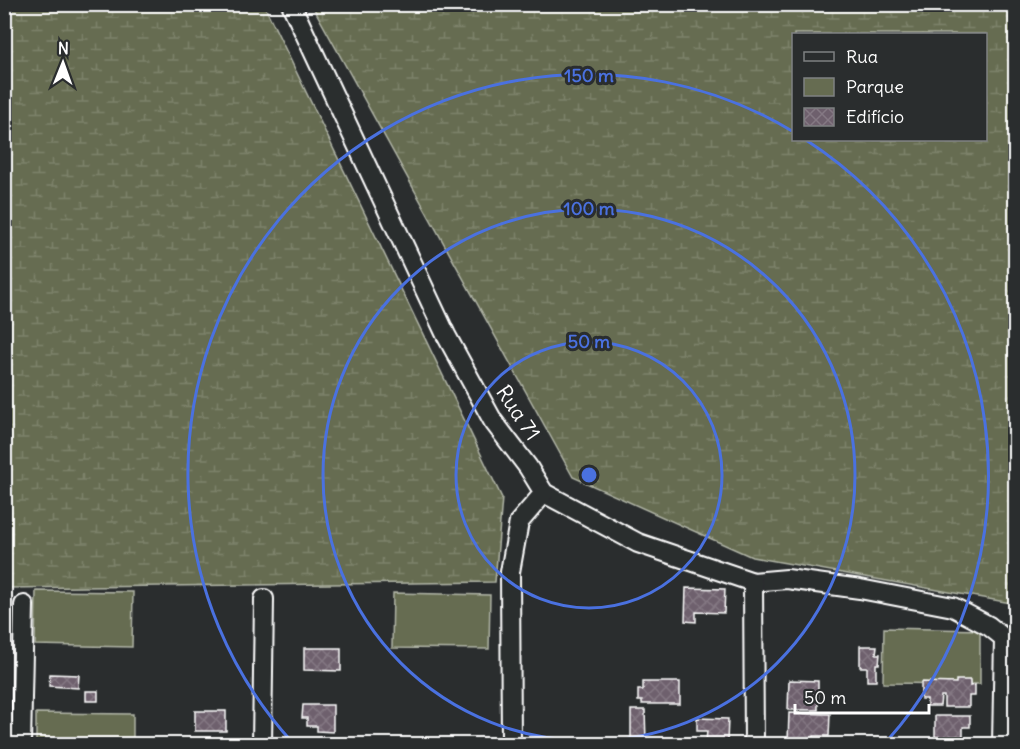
<svg xmlns="http://www.w3.org/2000/svg" width="1020" height="749" font-family="Delius,sans-serif">
	<style>
		.green { fill: #666c51; stroke: #b2b6a8; stroke-width: 1.5 }
		.wetland { fill: url(#wetland-marsh); stroke: #b2b6a8; stroke-width: 1.5; fill-rule: evenodd }
		.building { fill: url(#building-cross-hatch); stroke: #fff; stroke-width: 1.5 }
		.lines { fill: none; stroke-linecap: round; stroke-linejoin: round }
		.minor-casing { stroke: #fff; stroke-width: 22 }
		.minor { stroke: #2a2d2e; stroke-width: 18 }
		.ring { fill: none; stroke: #4a71e0; stroke-width: 3 }
		.labels { text-anchor: middle; stroke-width: 6; stroke-linejoin: round; paint-order: stroke }
		.street-label { font-size: 21px; fill: #fff; stroke: #2a2d2e }
		.centre { fill: #4a71e0; stroke: #2a2d2e; stroke-width: 3 }
		.ring-label { font-size: 18px; text-anchor: middle; font-weight: bold; fill: #4a71e0; stroke: #2a2d2e; stroke-width: 6; stroke-linejoin: round; paint-order: stroke }
	</style>
	<defs>
		<pattern id="wetland-marsh" width="20" height="14" patternUnits="userSpaceOnUse" patternTransform="scale(1.5)"><rect width="20" height="14" fill="#666c51"/><path d="M1 5h8M5 5V1M11 12h8M15 12V8" fill="none" stroke="#7d826b"/></pattern>
		<pattern id="building-cross-hatch" width="8" height="8" patternUnits="userSpaceOnUse" patternTransform="scale(1.5)"><rect width="8" height="8" fill="#6e606d"/><path d="M0 0l8 8M0 8l8-8" fill="none" stroke="#847883"/></pattern>
	</defs>
	<rect width="100%" height="100%" fill="#2a2d2e"/>
	<filter id="ink" filterUnits="userSpaceOnUse"><feTurbulence type="fractalNoise" baseFrequency=".0167" numOctaves="2"/><feDisplacementMap in="SourceGraphic" scale="12" xChannelSelector="R" yChannelSelector="G"/><feConvolveMatrix kernelMatrix="1 2 1 2 8 2 1 2 1" color-interpolation-filters="sRGB"/></filter>
	<g filter="url(#ink)">
		<g class="green">
			<polygon points="36,591 133,592 132,647 35,645"/>
			<polygon points="393,593 490,595 489,649 392,648"/>
			<polygon points="884,628 980,630 980,684 883,683"/>
			<polygon points="36,713 133,714 133,744 36,744"/>
		</g>
		<g class="wetland">
			<polygon points="4,5 264,5 502,498 495,582 5,588"/>
			<path d="M 312,5 L 1015,5 L 1015,602 L 1011,603 L 752,557 L 573,477 ZM 794,34 L 986,34 L 986,140 L 794,140 Z"/>
		</g>
		<g class="building">
			<polygon points="686,588 725,589 724,613 696,612 696,622 685,621"/>
			<polygon points="860,646 877,646 876,654 880,654 879,664 876,664 876,681 867,681 867,667 860,667"/>
			<polygon points="304,648 341,648 341,671 304,670"/>
			<polygon points="50,674 79,675 78,688 49,686"/>
			<polygon points="789,680 818,681 818,710 788,710"/>
			<polygon points="956,680 970,680 970,686 975,685 975,696 969,696 969,707 944,707 944,696 941,696 940,706 927,706 927,699 921,699 921,682 956,683"/>
			<polygon points="643,682 680,682 680,704 642,704 642,701 638,701 638,690 643,690"/>
			<rect x="86" y="691" width="12" height="10"/>
			<polygon points="303,705 333,705 333,732 317,731 317,726 307,726 307,718 302,718"/>
			<polygon points="631,710 645,710 646,742 631,742"/>
			<rect x="195" y="711" width="31" height="20"/>
			<polygon points="789,713 830,714 829,736 814,736 814,742 788,741"/>
			<polygon points="935,716 970,716 970,727 963,727 963,736 935,737"/>
			<polygon points="697,718 728,719 727,742 706,742 707,731 697,731"/>
		</g>
		<g class="lines">
			<g class="minor-casing">
				<g id="minor">
					<polyline points="291,4 446,335 493,421 528,467 544,493 638,543 753,582 787,579 860,589 953,607 989,626 1004,638"/>
					<polyline points="753,582 754,744"/>
					<polyline points="21,744 24,605"/>
					<polyline points="262,744 264,599"/>
					<polyline points="511,744 510,572 519,522 544,493"/>
					<polyline points="1002,744 1004,638"/>
				</g>
			</g>
			<use href="#minor" class="minor"/>
		</g>
	</g>
	<g class="ring">
		<circle cx="589" cy="475" r="133"/>
		<circle cx="589" cy="475" r="266"/>
		<path d="M292 742A399 399 0 0 1 792 131M806 140A399 399 0 0 1 886 742"/>
	</g>
	<g class="labels">
		<g class="street-label">
			<text transform="translate(518 413) rotate(56)" y="7">Rua 71</text>
		</g>
	</g>
	<circle cx="589" cy="475" r="9" class="centre"/>
	<g class="ring-label">
		<text x="589" y="82">150 m</text>
		<text x="589" y="215">100 m</text>
		<text x="589" y="348">50 m</text>
	</g>
	<rect width="1020" height="749" fill="none" stroke="#2a2d2e" stroke-width="24"/>
	<rect x="12" y="12" width="996" height="725" fill="none" stroke="#fff" stroke-width="2" filter="url(#ink)"/>
	<rect x="792" y="33" width="195" height="108" fill="#2a2d2e" stroke="#7f8182" stroke-width="1.5"/>
	<rect x="804" y="52" width="30" height="9" fill="#2a2d2e" stroke="#7f8182" stroke-width="1.5"/>
	<text x="846" y="63" font-size="18" fill="#ffffff">Rua</text>
	<rect x="804" y="78" width="30" height="18" fill="#666c51" stroke="#7f8182" stroke-width="1.5"/>
	<text x="846" y="93" font-size="18" fill="#ffffff">Parque</text>
	<rect x="804" y="108" width="30" height="18" fill="url(#building-cross-hatch)" stroke="#7f8182" stroke-width="1.5"/>
	<text x="846" y="123" font-size="18" fill="#ffffff">Edifício</text>
	<g transform="translate(63 63) rotate(1)" stroke="#2a2d2e" stroke-width="4.5" paint-order="stroke">
	<path d="M0-4.5L10 22L0 15L-10 22Z" fill="#ffffff"/>
	<text y="-9" font-size="16" font-weight="bold" text-anchor="middle" fill="#ffffff">N</text>
	</g>
	<path d="M795 704v9h134v-9" fill="none" stroke="#ffffff" stroke-width="3"/>
	<text x="804" y="704" font-size="18" fill="#ffffff" stroke="#2a2d2e" stroke-width="4.5" paint-order="stroke">50 m</text>
</svg>
